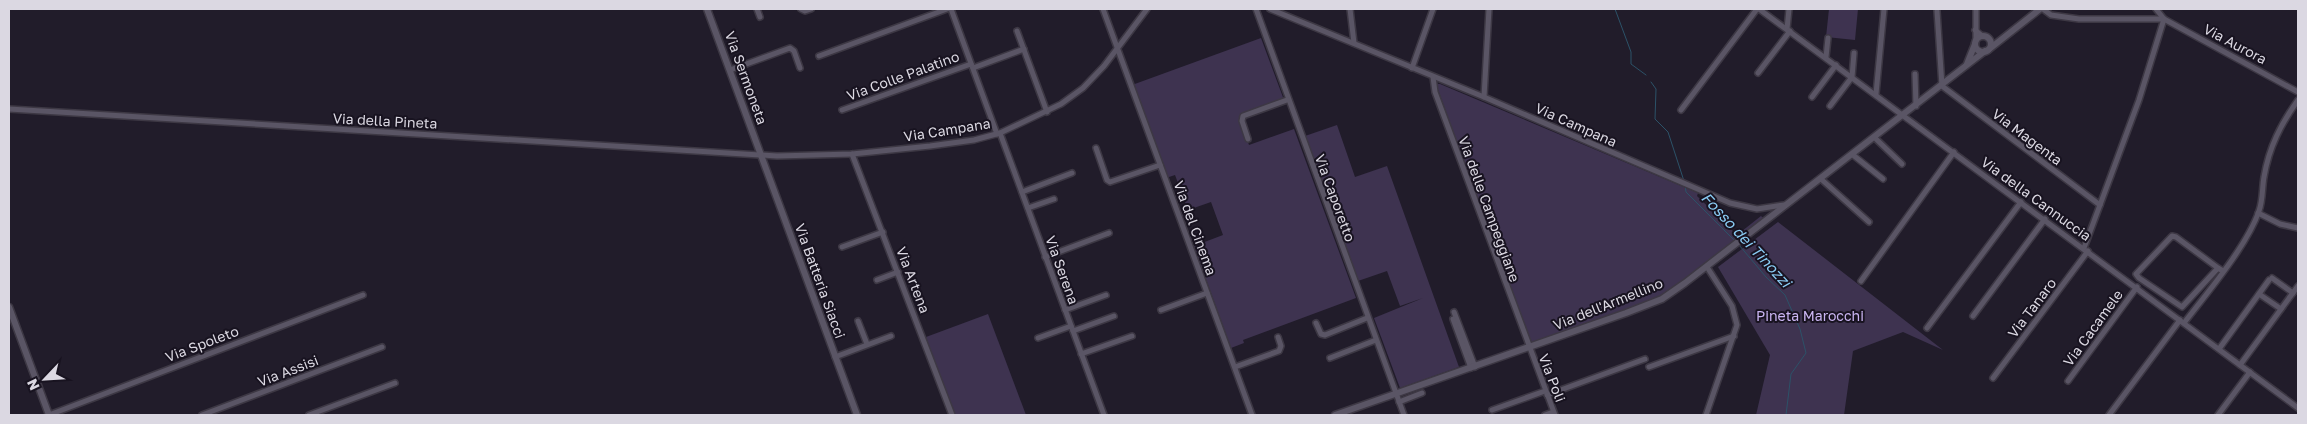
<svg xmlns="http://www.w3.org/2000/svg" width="2307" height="424" font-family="'Golos Text',sans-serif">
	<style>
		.green { fill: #3e3350 }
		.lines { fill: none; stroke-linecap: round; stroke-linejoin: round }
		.stream { stroke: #2c5268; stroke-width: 1 }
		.minor-casing { stroke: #3d3844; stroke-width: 8 }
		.tertiary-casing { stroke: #3d3844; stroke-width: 9 }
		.minor { stroke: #5a5565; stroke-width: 5 }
		.tertiary { stroke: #5a5565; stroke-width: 6 }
		.labels { text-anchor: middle; stroke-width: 4; stroke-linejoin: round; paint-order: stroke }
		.street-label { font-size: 14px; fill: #dbd8e2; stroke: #181320 }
		.park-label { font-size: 14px; fill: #cab5f2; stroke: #181320 }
		.water-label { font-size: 15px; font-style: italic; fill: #8accf4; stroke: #181320 }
	</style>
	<rect width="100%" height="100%" fill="#211c2a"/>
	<g class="green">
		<polygon points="1829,9 1858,9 1855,40 1826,37"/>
		<polygon points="1261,38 1284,100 1239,116 1249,145 1294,129 1356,298 1243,340 1244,343 1231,348 1194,246 1223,235 1211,202 1188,210 1175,175 1166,178 1132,85"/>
		<polygon points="1436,84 1440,84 1698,193 1697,196 1737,235 1761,216 1763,218 1662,297 1529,344"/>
		<polygon points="1337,125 1355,177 1387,166 1459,367 1400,388 1374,318 1423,298 1400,306 1387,271 1358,281 1305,136"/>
		<polygon points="1778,222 1943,350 1903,332 1853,351 1844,415 1756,415 1770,355 1718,267"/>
		<polygon points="988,314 1026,415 954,415 926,337"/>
	</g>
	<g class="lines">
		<g class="stream">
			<polyline points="1615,9 1631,52 1631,64 1646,75"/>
			<polyline points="1651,82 1656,89 1655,119 1668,132 1684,181"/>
			<polyline points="1685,185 1686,192 1735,241"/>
			<polyline points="1739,245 1766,277 1785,295 1800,329 1806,353 1791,374 1786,415"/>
		</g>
		<g class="minor-casing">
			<g id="minor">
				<polyline points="757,9 760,17"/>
				<polyline points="801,9 805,11 811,9"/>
				<polyline points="951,9 997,134"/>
				<polyline points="1103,9 1252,415"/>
				<polyline points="1256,9 1404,415"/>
				<polyline points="1270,9 1484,97 1730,203 1757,209 1784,205"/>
				<polyline points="1350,9 1354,43"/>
				<polyline points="1759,9 2298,408"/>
				<polyline points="2043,9 2051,15 2079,19 2164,19 2298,92"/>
				<polyline points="2156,9 2164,19"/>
				<polyline points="1937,11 1942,86 2100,205"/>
				<polyline points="1787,29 1789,9"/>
				<polyline points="1975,30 1982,36"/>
				<polyline points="1017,31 1047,112"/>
				<polyline points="1976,41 1976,9"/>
				<polyline points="819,56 947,9"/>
				<polyline points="1826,57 1828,38"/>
				<polyline points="973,68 1024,49"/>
				<polyline points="1412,68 1433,9"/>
				<polyline points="730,70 790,48 794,51 800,68"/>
				<polyline points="1758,73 1790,31"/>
				<polyline points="1915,74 1916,106"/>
				<polyline points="1433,77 1435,92 1555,415"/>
				<polyline points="1876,94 1884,9"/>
				<polyline points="1484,97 1489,9"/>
				<polyline points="1812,97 1836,65"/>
				<polyline points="1830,106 1852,77 1854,53"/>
				<polyline points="9,109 777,156 852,154 930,146 974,140 1000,133 1061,104 1083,88 1104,66 1147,9"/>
				<polyline points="842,110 971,64"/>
				<polyline points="1681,110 1757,9"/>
				<polyline points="1000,133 1104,415"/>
				<polyline points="1875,138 1902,164"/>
				<polyline points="1248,139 1242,121 1243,116 1287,100"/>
				<polyline points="1096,148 1107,180 1110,182 1160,165"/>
				<polyline points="852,154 952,415"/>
				<polyline points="1853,155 1883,179"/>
				<polyline points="1821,179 1869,222"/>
				<polyline points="1022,192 1072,173"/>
				<polyline points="1028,208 1054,199"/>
				<polyline points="2258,213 2280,224 2298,228"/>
				<polyline points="842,247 883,232"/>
				<polyline points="2084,248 2139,100 2164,19"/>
				<polyline points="1045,257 1109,233"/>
				<polyline points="2218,268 2182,307 2139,278 2136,274 2172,236 2176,237 2218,268 2223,271"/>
				<polyline points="2272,278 2293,293"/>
				<polyline points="877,280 898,272"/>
				<polyline points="1861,281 1954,152"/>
				<polyline points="2259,294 2281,309"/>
				<polyline points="1065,310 1106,295"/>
				<polyline points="1161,310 1207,293"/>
				<polyline points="1454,312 1475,367"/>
				<polyline points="1973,316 2045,219"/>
				<polyline points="1453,319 1471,368"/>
				<polyline points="858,321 867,344"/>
				<polyline points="1316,323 1321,334 1325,335 1367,318"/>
				<path d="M 2184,323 C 2207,293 2247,246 2259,211 C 2263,200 2262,188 2264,177 C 2269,147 2281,124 2298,100"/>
				<polyline points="1927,328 2021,202"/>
				<polyline points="1073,331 1114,316"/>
				<polyline points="1038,338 1071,326"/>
				<polyline points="2219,349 2269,280"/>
				<polyline points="1081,354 1132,336"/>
				<polyline points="835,357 891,336"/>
				<polyline points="1330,358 1376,340"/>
				<polyline points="2240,365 2298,286"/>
				<polyline points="1235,367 1279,351 1281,346 1278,337"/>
				<polyline points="1649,367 1734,336"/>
				<polyline points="1993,378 2088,251"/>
				<polyline points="2068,381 2137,287"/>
				<polyline points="1547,395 1645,359"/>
				<polyline points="1399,402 1422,393"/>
				<polyline points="1492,410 1545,391"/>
				<polyline points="49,415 363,295"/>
				<polyline points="202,415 382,347"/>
				<polyline points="309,415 395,383"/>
				<polyline points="1545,415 1553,412"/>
				<polyline points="1706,415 1737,325 1732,306 1707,267"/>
				<polyline points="2109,415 2180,320"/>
				<polyline points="2218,415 2250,372"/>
			</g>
		</g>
		<g class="tertiary-casing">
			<g id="tertiary">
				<polyline points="707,9 857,415"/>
				<circle cx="1983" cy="44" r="8"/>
				<polyline points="1988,50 2040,9"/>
				<polyline points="1967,64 1975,44"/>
				<polyline points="9,307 49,415"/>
				<polyline points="1335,415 1626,313 1662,299 1685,283 1985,51"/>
			</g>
		</g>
		<use href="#minor" class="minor"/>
		<use href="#tertiary" class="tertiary"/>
	</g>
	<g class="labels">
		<g class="street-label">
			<text transform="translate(2235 44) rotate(28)" y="5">Via Aurora</text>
			<text transform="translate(903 76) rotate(-20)" y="5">Via Colle Palatino</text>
			<text transform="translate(746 78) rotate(70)" y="5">Via Sermoneta</text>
			<text transform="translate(385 121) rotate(3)" y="5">Via della Pineta</text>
			<text transform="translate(1576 125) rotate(24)" y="5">Via Campana</text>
			<text transform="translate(947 130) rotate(-9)" y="5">Via Campana</text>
			<text transform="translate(2027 137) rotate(37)" y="5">Via Magenta</text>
			<text transform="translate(1335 198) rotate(70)" y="5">Via Caporetto</text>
			<text transform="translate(2036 199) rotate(36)" y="5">Via della Cannuccia</text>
			<text transform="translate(1489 209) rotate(70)" y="5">Via delle Campeggiane</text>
			<text transform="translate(1195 228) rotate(70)" y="5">Via del Cinema</text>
			<text transform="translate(1062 270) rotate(70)" y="5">Via Serena</text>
			<text transform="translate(913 280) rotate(69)" y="5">Via Artena</text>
			<text transform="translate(820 281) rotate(70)" y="5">Via Batteria Siacci</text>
			<text transform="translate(1608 304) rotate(-22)" y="5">Via dell'Armellino</text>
			<text transform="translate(2032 308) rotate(-53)" y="5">Via Tanaro</text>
			<text transform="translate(2093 328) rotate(-54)" y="5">Via Cacamele</text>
			<text transform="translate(202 344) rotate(-21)" y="5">Via Spoleto</text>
			<text transform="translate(288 371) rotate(-21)" y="5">Via Assisi</text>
			<text transform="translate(1552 378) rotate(69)" y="5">Via Poli</text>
		</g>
		<g class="park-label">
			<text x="1810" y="321">Pineta Marocchi</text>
		</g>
		<g class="water-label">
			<text transform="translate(1746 240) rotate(47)" y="5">Fosso dei Tinozzi</text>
		</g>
	</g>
	<rect width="2307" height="424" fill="none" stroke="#dbd8e2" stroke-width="20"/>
	<g transform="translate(45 379) rotate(245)" stroke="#181320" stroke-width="4" paint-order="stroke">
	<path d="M0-4L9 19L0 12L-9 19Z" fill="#dbd8e2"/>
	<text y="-8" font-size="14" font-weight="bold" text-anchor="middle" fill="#dbd8e2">N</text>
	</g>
</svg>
